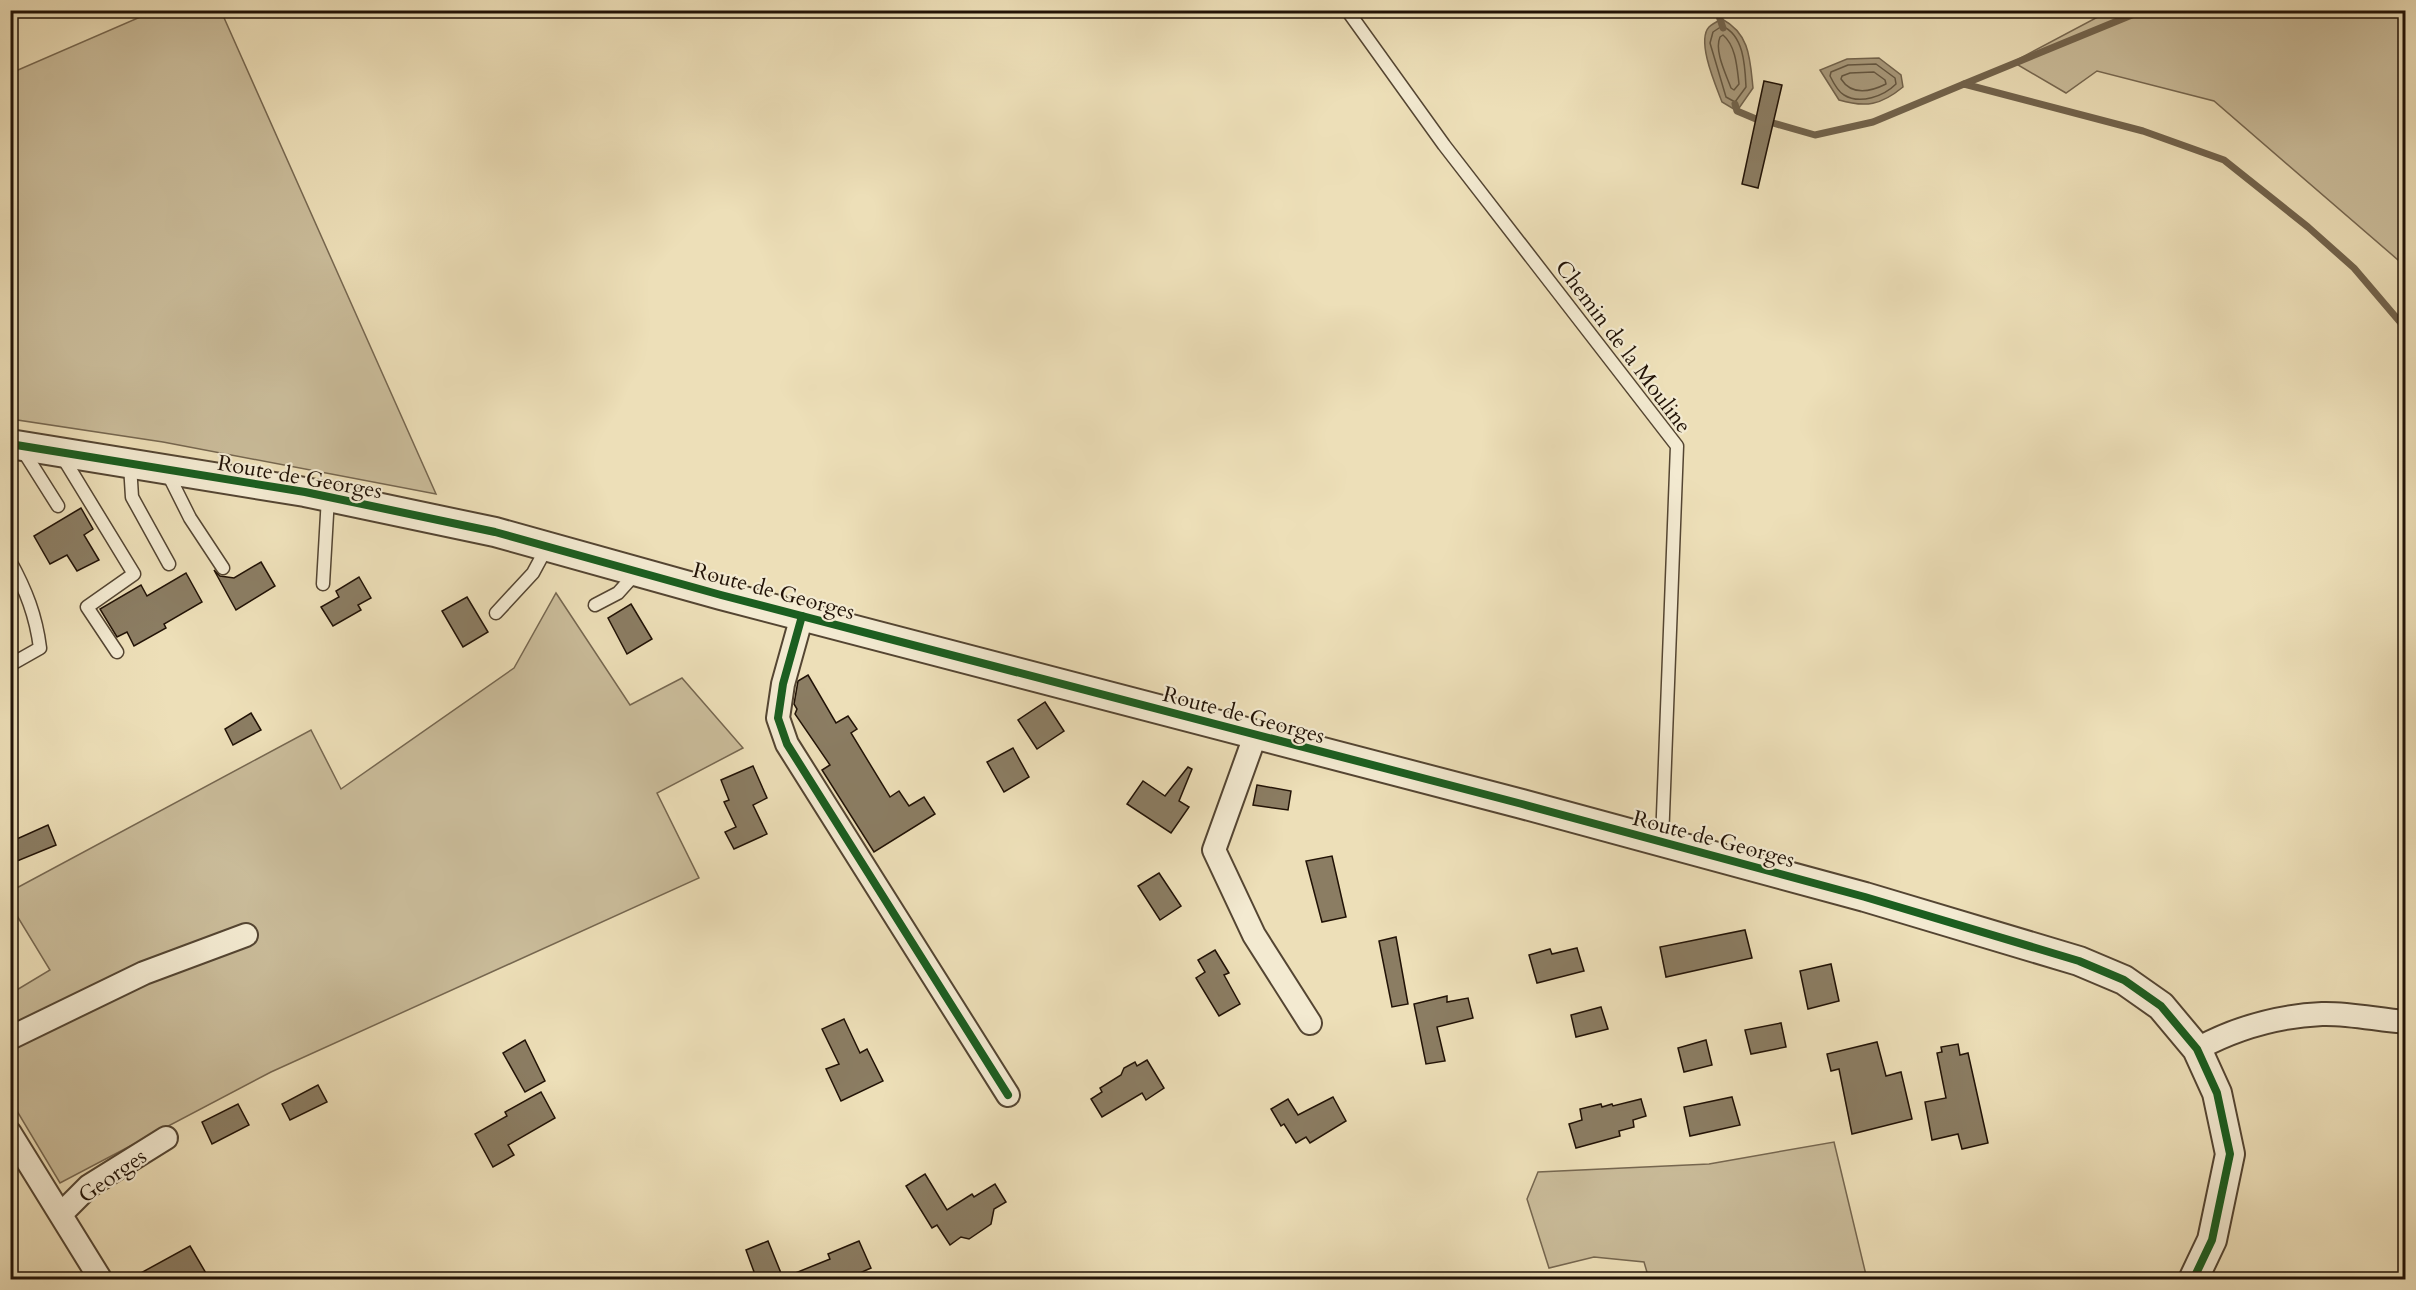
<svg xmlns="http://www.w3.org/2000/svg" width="2416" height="1290" font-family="Cardo,serif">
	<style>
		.green { fill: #cabc9a; stroke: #766750; stroke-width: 1.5 }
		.water { fill: #a8997b; stroke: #72634c; stroke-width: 1.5 }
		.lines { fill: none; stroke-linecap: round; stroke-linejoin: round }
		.shore { stroke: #645640; stroke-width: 1.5 }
		.stream { stroke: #72634c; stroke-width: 7 }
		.building { fill: #8b7d63; stroke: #211206; stroke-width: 1.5 }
		.service-casing { stroke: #544532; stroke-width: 15 }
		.minor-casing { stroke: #544532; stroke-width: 26 }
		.tertiary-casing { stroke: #544532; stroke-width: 32 }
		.service { stroke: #f3ead1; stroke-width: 12 }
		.minor { stroke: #f3ead1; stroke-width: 22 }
		.tertiary { stroke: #f3ead1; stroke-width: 28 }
		.cycleway-casing { stroke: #f3ead1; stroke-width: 11 }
		.cycleway { stroke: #1b5e20; stroke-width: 8 }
		.labels { text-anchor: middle; stroke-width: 4.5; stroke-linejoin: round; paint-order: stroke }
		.street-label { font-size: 22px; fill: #211206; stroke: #f3ead1 }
	</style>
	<rect width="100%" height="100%" fill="#eddfb8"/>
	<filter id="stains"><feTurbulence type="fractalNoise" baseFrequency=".00333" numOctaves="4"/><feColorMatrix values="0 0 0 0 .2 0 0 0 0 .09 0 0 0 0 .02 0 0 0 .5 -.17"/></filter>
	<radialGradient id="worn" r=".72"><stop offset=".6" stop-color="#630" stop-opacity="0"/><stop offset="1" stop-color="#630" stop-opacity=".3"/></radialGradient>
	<g class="green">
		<polygon points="154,11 221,11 436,494 163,442 11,419 11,73"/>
		<polygon points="2109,11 2405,11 2405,266 2214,101 2097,71 2066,93 2013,62"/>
		<polygon points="556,593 630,705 682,678 743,748 657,793 699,878 271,1072 60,1183 11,1101 10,994 50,970 11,906 11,891 311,730 341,789 514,668"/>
		<polygon points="1834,1142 1867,1279 1649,1279 1644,1262 1594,1257 1549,1268 1527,1199 1538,1172 1709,1164"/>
	</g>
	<g class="water">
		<path d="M 1722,19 C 1750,34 1750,59 1753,88 L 1737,111 L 1722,102 C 1716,86 1696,41 1709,27 C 1712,24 1718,21 1722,19 Z"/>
		<path d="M 1879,58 L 1901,75 L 1903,87 C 1881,105 1866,108 1839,100 L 1820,70 L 1847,59 Z"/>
	</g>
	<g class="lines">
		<g class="shore">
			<path d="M 1722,26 C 1744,35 1745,66 1746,87 L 1735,102 L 1726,97 L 1710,43 L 1713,32 Z"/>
			<path d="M 1723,35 C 1736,46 1737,67 1739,84 L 1734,90 L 1731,88 C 1726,74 1714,51 1720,37 Z"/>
			<path d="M 1876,64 L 1895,78 L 1896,84 C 1884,96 1860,105 1844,95 C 1838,92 1833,82 1830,76 L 1831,72 L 1848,65 Z"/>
			<path d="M 1874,72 L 1885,80 L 1886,84 C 1870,92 1852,96 1841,79 L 1842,76 L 1850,73 Z"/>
		</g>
		<g class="stream">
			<polyline points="1717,10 1723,28"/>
			<polyline points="1964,84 2144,10"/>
			<polyline points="1735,104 1737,111 1756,119"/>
			<polyline points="1773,123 1815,135 1873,122 1964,84 2143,131 2224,160 2308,227 2354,268 2406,329"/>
		</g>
	</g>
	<g class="building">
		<polygon points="1764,81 1782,85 1758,188 1742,184"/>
		<polygon points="81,508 93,529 84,535 99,560 77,571 67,555 50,564 34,536"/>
		<polygon points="261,562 275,586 236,610 214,570 220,576 234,578"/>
		<polygon points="186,573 202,602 164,624 166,628 134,646 127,632 117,637 100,609 141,585 147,596"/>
		<polygon points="359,577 371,598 358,605 361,610 333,626 321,607 339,597 336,591"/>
		<polygon points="467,597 488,632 463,647 442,611"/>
		<polygon points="631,604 652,639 627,654 608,618"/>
		<polygon points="808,675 836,723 848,716 857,729 851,733 890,797 899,791 909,806 924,797 935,814 874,852 822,770 830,765 795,714 797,709 794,704 798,681"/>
		<polygon points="1045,702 1064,731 1037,749 1018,720"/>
		<polygon points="251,713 261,730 233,745 225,729"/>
		<polygon points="1013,748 1029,777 1004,792 987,762"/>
		<polygon points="753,766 767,798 753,805 767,834 734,849 725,832 736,827 724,802 729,800 721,780"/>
		<polygon points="1188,767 1192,769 1179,801 1189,807 1171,833 1127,804 1143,781 1165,796"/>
		<polygon points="1257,785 1291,791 1288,810 1253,805"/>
		<polygon points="48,825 56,845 10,864 10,842"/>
		<polygon points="1332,856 1346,917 1322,922 1306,861"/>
		<polygon points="1159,873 1181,906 1160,920 1138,886"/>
		<polygon points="1745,930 1752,958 1666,977 1660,947"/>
		<polygon points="1396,937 1408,1004 1392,1007 1379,941"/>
		<polygon points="1577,948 1584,971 1537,983 1529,955 1550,949 1552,954"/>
		<polygon points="1215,950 1229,973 1224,975 1240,1004 1219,1016 1196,978 1205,972 1198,960"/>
		<polygon points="1831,964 1839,1001 1808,1009 1800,971"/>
		<polygon points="1447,996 1447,1002 1468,998 1473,1018 1437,1027 1445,1061 1426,1064 1414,1004"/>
		<polygon points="1601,1007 1608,1029 1576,1037 1571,1015"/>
		<polygon points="844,1019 860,1053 867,1049 883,1081 841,1101 826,1069 839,1064 822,1029"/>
		<polygon points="1781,1023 1786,1047 1751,1054 1745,1030"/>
		<polygon points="525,1040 545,1081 525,1092 503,1053"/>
		<polygon points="1706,1040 1712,1065 1684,1072 1678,1048"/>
		<polygon points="1877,1042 1886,1076 1901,1072 1912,1119 1852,1134 1839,1069 1831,1071 1827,1054"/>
		<polygon points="1958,1044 1960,1055 1968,1053 1988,1143 1962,1149 1958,1134 1932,1140 1925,1102 1946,1098 1937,1053 1942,1052 1941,1047"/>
		<polygon points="1147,1060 1164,1088 1146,1100 1142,1093 1102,1117 1091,1099 1102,1092 1100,1088 1121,1075 1124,1068 1135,1062 1137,1066"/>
		<polygon points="318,1085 327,1102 290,1120 282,1104"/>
		<polygon points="541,1092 555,1118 508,1145 514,1155 493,1167 475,1134 507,1116 505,1112"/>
		<polygon points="1333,1097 1346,1121 1310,1143 1306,1137 1296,1143 1284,1124 1281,1126 1271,1109 1288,1099 1298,1115"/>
		<polygon points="1732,1097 1740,1125 1690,1136 1684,1107"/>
		<polygon points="1641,1099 1646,1116 1633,1120 1634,1127 1619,1131 1620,1136 1576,1148 1569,1124 1582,1120 1580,1109 1601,1104 1602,1107 1612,1104 1613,1106"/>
		<polygon points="238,1104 249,1125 212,1144 202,1122"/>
		<polygon points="925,1174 947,1210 972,1194 974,1197 995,1184 1006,1202 994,1209 991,1224 969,1239 961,1237 950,1245 937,1225 932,1228 906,1186"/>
		<polygon points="768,1241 783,1278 830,1259 828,1254 859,1241 871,1268 844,1280 757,1280 746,1250"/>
		<polygon points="190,1246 210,1280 128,1280"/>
	</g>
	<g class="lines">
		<g class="service-casing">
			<g id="service">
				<polyline points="1347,10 1444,145 1677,446 1662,841"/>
				<polyline points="22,449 58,506"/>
				<polyline points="62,456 134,574 87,607 117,652"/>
				<polyline points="130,465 132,497 169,564"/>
				<polyline points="167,472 190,518 223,568"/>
				<path d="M 10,561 C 26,590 36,616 40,648 L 10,665"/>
				<polyline points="323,584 328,497"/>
				<polyline points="595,605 618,593 636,573"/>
				<polyline points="496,613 533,573 547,547"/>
			</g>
		</g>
		<g class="minor-casing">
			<g id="minor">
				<polyline points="802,616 783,684 778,718 787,744 1008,1095"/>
				<polyline points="1255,736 1214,850 1254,935 1310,1023"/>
				<polyline points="10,1038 144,973 246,935"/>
				<path d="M 2197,1049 C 2236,1028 2277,1016 2322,1014 C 2349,1013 2378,1020 2406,1022"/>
				<polyline points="10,1133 101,1280"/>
				<polyline points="61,1214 89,1186 166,1138"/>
			</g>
		</g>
		<g class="tertiary-casing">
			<polyline id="tertiary" points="10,444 305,492 495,532 721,595 1522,804 1865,897 2079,961 2124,980 2161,1006 2197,1049 2217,1093 2230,1154 2212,1240 2193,1280"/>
		</g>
		<use href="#service" class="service"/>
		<use href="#minor" class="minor"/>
		<use href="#tertiary" class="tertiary"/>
		<g class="cycleway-casing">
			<g id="cycleway">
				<polyline points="10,444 305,492 495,532 721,595 1522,804 1865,897 2079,961 2124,980 2161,1006 2197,1049 2217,1093 2230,1154 2212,1240 2193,1280"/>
				<polyline points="802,616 783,684 778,718 787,744 1008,1095"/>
			</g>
		</g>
		<use href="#cycleway" class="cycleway"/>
	</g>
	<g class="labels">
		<g class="street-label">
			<text transform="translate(1624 346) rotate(53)" y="8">Chemin de la Mouline</text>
			<text transform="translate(300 476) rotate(10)" y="8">Route de Georges</text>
			<text transform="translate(774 590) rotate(15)" y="8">Route de Georges</text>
			<text transform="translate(1244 714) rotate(15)" y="8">Route de Georges</text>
			<text transform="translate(1714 838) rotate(15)" y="8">Route de Georges</text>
			<text transform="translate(112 1175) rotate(-35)" y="8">Georges</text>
		</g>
	</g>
	<rect width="2416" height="1290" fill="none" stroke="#eddfb8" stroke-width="36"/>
	<rect x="12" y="12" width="2392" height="1266" fill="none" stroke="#211206" stroke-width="3"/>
	<rect x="18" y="18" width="2380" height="1254" fill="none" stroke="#211206" stroke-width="1.5"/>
	<rect width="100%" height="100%" filter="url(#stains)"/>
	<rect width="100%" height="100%" fill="url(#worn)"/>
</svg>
